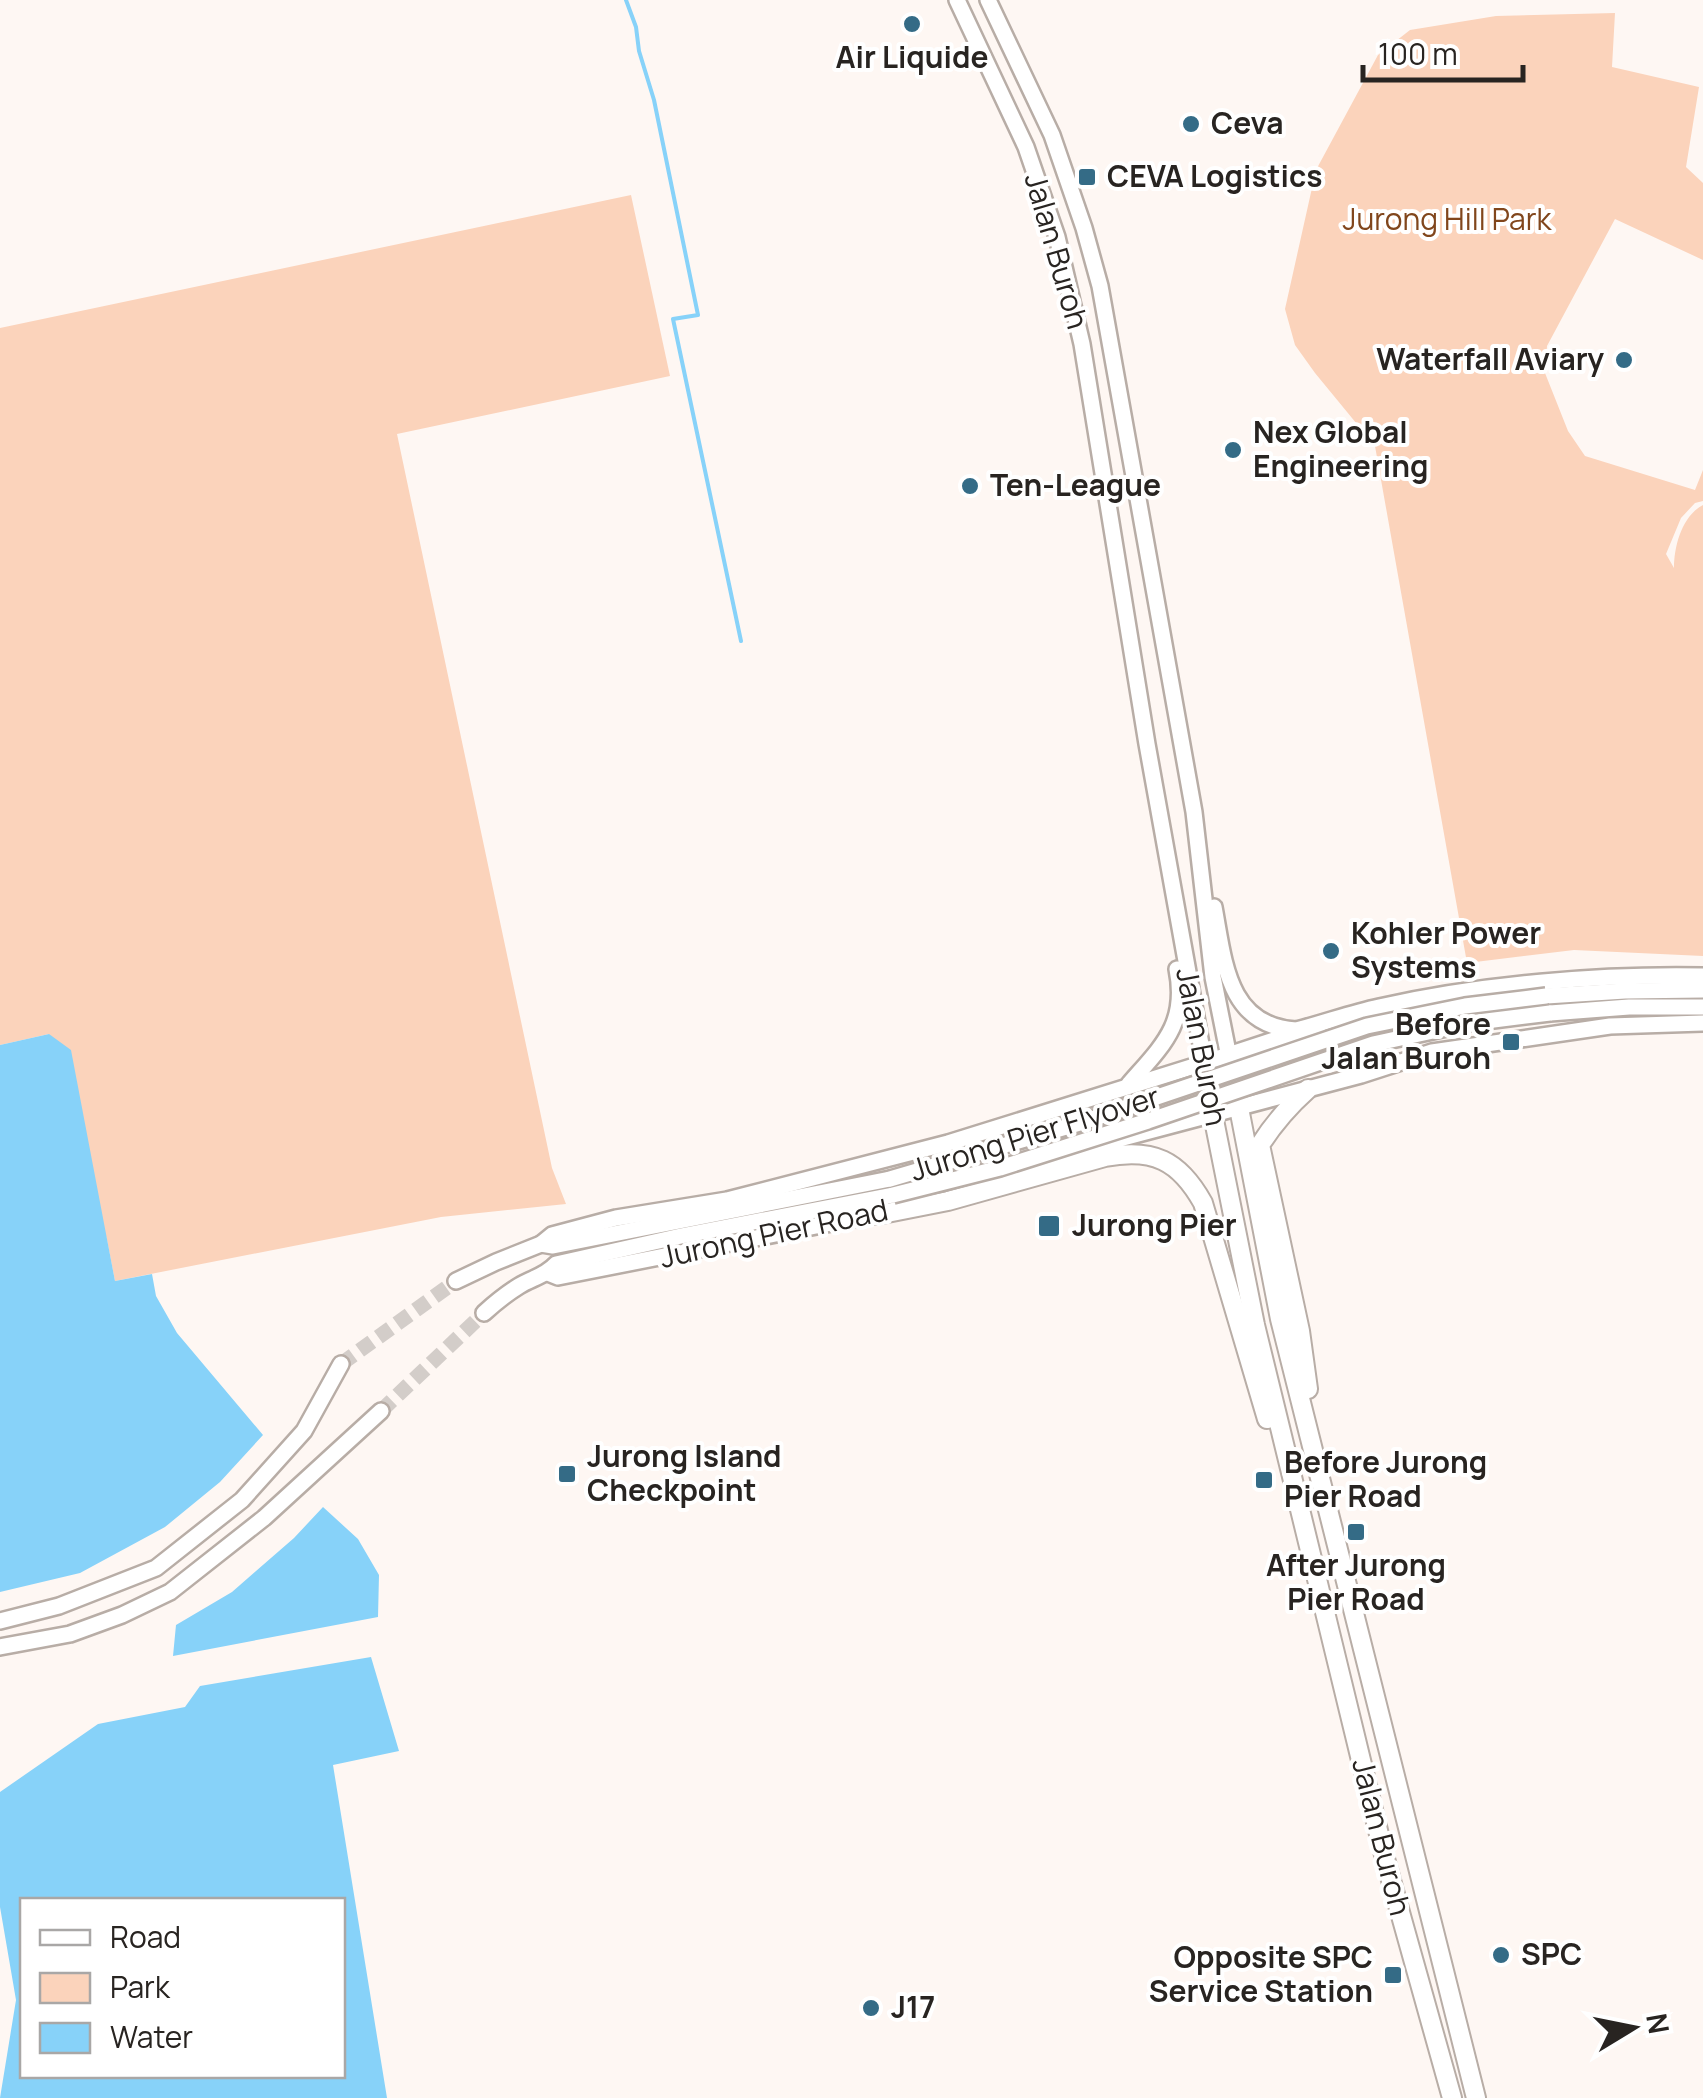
<svg xmlns="http://www.w3.org/2000/svg" width="1703" height="2098" font-family="Manrope,sans-serif">
	<style>
		.green { fill: #fbd3bb }
		.water { fill: #87d2f9; fill-rule: evenodd }
		.lines { fill: none; stroke-linecap: round; stroke-linejoin: round }
		.stream { stroke: #87d2f9; stroke-width: 4 }
		.primary-tunnel { stroke: #d3cdc9; stroke-width: 15; stroke-dasharray: 15 8; stroke-linecap: butt }
		.primary-casing { stroke: #b8ada6; stroke-width: 20 }
		.highway-casing { stroke: #b8ada6; stroke-width: 22 }
		.primary { stroke: #fff; stroke-width: 15 }
		.highway { stroke: #fff; stroke-width: 18 }
		.primary-bridge-casing { stroke: #b8ada6; stroke-width: 20; stroke-linecap: butt }
		.primary-bridge { stroke: #fff; stroke-width: 15 }
		.poi-dot { fill: #346b86; stroke: #fff; stroke-width: 4 }
		.labels { text-anchor: middle; stroke-width: 8; stroke-linejoin: round; paint-order: stroke }
		.poi-label { font-size: 30px; font-weight: bold; fill: #282421; stroke: #fff; text-anchor: start }
		.park-label { font-size: 30px; fill: #81461c; stroke: #fff }
		.street-label { font-size: 30px; fill: #282421; stroke: #fff }
	</style>
	<rect width="100%" height="100%" fill="#fef7f3"/>
	<g class="green">
		<path d="M 1615,13 L 1612,67 L 1699,87 L 1686,167 L 1703,183 L 1703,260 L 1615,219 L 1547,346 L 1545,373 L 1568,431 L 1585,456 L 1695,490 L 1703,470 L 1703,501 L 1695,503 L 1681,518 L 1666,554 L 1674,568 C 1674,546 1682,516 1703,505 L 1703,956 L 1574,950 L 1467,963 L 1375,446 L 1315,373 L 1295,345 L 1285,309 L 1316,170 L 1378,55 L 1410,30 L 1496,16 Z"/>
		<polygon points="631,195 670,376 397,434 552,1168 566,1204 441,1217 115,1281 107,1240 49,1034 0,1045 0,328"/>
	</g>
	<g class="water">
		<polygon points="49,1034 71,1050 115,1281 152,1274 156,1296 177,1333 263,1435 220,1482 165,1527 80,1573 0,1592 0,1045"/>
		<polygon points="323,1507 358,1539 379,1575 378,1617 173,1656 176,1625 232,1592 294,1538"/>
		<path d="M 371,1657 L 399,1751 L 333,1765 L 387,2098 L 0,2098 L 16,2000 L 0,1907 L 0,1792 L 98,1724 L 185,1707 L 200,1686 ZM 22,1900 L 342,1900 L 342,2076 L 22,2076 Z"/>
	</g>
	<g class="lines">
		<polyline class="stream" points="626,0 636,27 639,51 654,100 698,315 673,319 741,641"/>
		<g class="primary-tunnel">
			<polyline points="341,1364 456,1281"/>
			<polyline points="381,1411 484,1313"/>
		</g>
		<g class="primary-casing">
			<g id="primary">
				<polyline points="957,0 1026,147 1057,237 1082,344 1147,744 1213,1111"/>
				<polyline points="988,0 1052,135 1084,228 1100,286 1194,812 1213,977 1238,1102"/>
				<path d="M 1214,907 C 1224,960 1227,1026 1296,1030 C 1324,1023 1351,1013 1379,1007 C 1480,984 1600,974 1703,976"/>
				<polyline points="1546,996 1625,991 1703,990"/>
				<polyline points="1550,1013 1629,1007 1703,1007"/>
				<path d="M 1129,1084 C 1162,1046 1188,1024 1177,969"/>
				<polyline points="1009,1175 1123,1138 1361,1075 1432,1052 1610,1026 1703,1023"/>
				<polyline points="541,1244 553,1246 890,1179"/>
				<polyline points="548,1273 558,1277 887,1212"/>
				<polyline points="456,1281 496,1262 541,1244 552,1235 616,1218 727,1200 948,1143 1204,1063 1319,1025"/>
				<path d="M 484,1313 C 495,1303 506,1294 519,1286 C 532,1278 545,1276 556,1264 L 681,1236 L 893,1195"/>
				<polyline points="0,1621 59,1606 156,1568 242,1500 304,1431 341,1364"/>
				<polyline points="0,1647 70,1634 122,1615 170,1592 264,1518 381,1411"/>
			</g>
		</g>
		<g class="highway-casing">
			<g id="highway">
				<polyline points="1239,1108 1280,1319 1476,2098"/>
				<polyline points="1213,1115 1255,1325 1316,1575 1384,1855 1452,2098"/>
				<path d="M 877,1215 L 948,1201 L 1105,1157 C 1153,1148 1179,1160 1203,1203 L 1267,1419"/>
				<path d="M 1308,1389 L 1300,1331 L 1260,1145 C 1274,1123 1289,1106 1308,1089"/>
			</g>
		</g>
		<use href="#primary" class="primary"/>
		<use href="#highway" class="highway"/>
		<g class="primary-bridge-casing">
			<g id="primary-bridge">
				<polyline points="890,1179 1083,1122 1367,1026 1465,1006 1546,996"/>
				<polyline points="893,1195 1000,1168 1148,1121 1373,1044 1470,1023 1550,1013"/>
			</g>
		</g>
		<use href="#primary-bridge" class="primary-bridge"/>
	</g>
	<g class="poi-dot">
		<circle cx="912" cy="24" r="10"/>
		<circle cx="1191" cy="124" r="10"/>
		<rect x="1077" y="167" width="20" height="20" rx="5"/>
		<circle cx="1624" cy="360" r="10"/>
		<circle cx="1233" cy="450" r="10"/>
		<circle cx="970" cy="486" r="10"/>
		<circle cx="1331" cy="951" r="10"/>
		<rect x="1501" y="1032" width="20" height="20" rx="5"/>
		<rect x="1037" y="1214" width="24" height="24" rx="5"/>
		<rect x="557" y="1464" width="20" height="20" rx="5"/>
		<rect x="1254" y="1470" width="20" height="20" rx="5"/>
		<rect x="1346" y="1522" width="20" height="20" rx="5"/>
		<circle cx="1501" cy="1955" r="10"/>
		<rect x="1383" y="1965" width="20" height="20" rx="5"/>
		<circle cx="871" cy="2008" r="10"/>
	</g>
	<g class="labels">
		<g class="poi-label">
			<text x="912" y="68" text-anchor="middle">Air Liquide</text>
			<text x="1211" y="134">Ceva</text>
			<text x="1107" y="187">CEVA Logistics</text>
			<text x="1604" y="370" text-anchor="end">Waterfall Aviary</text>
			<text x="1253" y="443">Nex Global<tspan x="1253" dy="34">Engineering</tspan></text>
			<text x="990" y="496">Ten-League</text>
			<text x="1351" y="944">Kohler Power<tspan x="1351" dy="34">Systems</tspan></text>
			<text x="1491" y="1035" text-anchor="end">Before<tspan x="1491" dy="34">Jalan Buroh</tspan></text>
			<text x="1072" y="1236">Jurong Pier</text>
			<text x="587" y="1467">Jurong Island<tspan x="587" dy="34">Checkpoint</tspan></text>
			<text x="1284" y="1473">Before Jurong<tspan x="1284" dy="34">Pier Road</tspan></text>
			<text x="1356" y="1576" text-anchor="middle">After Jurong<tspan x="1356" dy="34">Pier Road</tspan></text>
			<text x="1521" y="1965">SPC</text>
			<text x="1373" y="1968" text-anchor="end">Opposite SPC<tspan x="1373" dy="34">Service Station</tspan></text>
			<text x="891" y="2018">J17</text>
		</g>
		<g class="park-label">
			<text x="1447" y="230">Jurong Hill Park</text>
		</g>
		<g class="street-label">
			<text transform="translate(1056 251) rotate(74)" y="10">Jalan Buroh</text>
			<text transform="translate(1201 1047) rotate(79)" y="10">Jalan Buroh</text>
			<text transform="translate(1035 1134) rotate(-17)" y="10">Jurong Pier Flyover</text>
			<text transform="translate(774 1234) rotate(-12)" y="10">Jurong Pier Road</text>
			<text transform="translate(1381 1837) rotate(76)" y="10">Jalan Buroh</text>
		</g>
	</g>
	<rect x="20" y="1898" width="325" height="180" fill="#ffffff" stroke="#a9a7a6" stroke-width="2.5"/>
	<rect x="40" y="1930" width="50" height="15" fill="#ffffff" stroke="#a9a7a6" stroke-width="2.5"/>
	<text x="110" y="1948" font-size="30" fill="#282421">Road</text>
	<rect x="40" y="1973" width="50" height="30" fill="#fbd3bb" stroke="#a9a7a6" stroke-width="2.5"/>
	<text x="110" y="1998" font-size="30" fill="#282421">Park</text>
	<rect x="40" y="2023" width="50" height="30" fill="#87d2f9" stroke="#a9a7a6" stroke-width="2.5"/>
	<text x="110" y="2048" font-size="30" fill="#282421">Water</text>
	<g transform="translate(1633 2028) rotate(80)" stroke="#ffffff" stroke-width="8" paint-order="stroke">
	<path d="M0-8L18 38L0 25L-18 38Z" fill="#282421"/>
	<text y="-15" font-size="28" font-weight="bold" text-anchor="middle" fill="#282421">N</text>
	</g>
	<path d="M1363 65v15h160v-15" fill="none" stroke="#282421" stroke-width="5"/>
	<text x="1378" y="65" font-size="30" fill="#282421" stroke="#ffffff" stroke-width="8" paint-order="stroke">100 m</text>
</svg>
